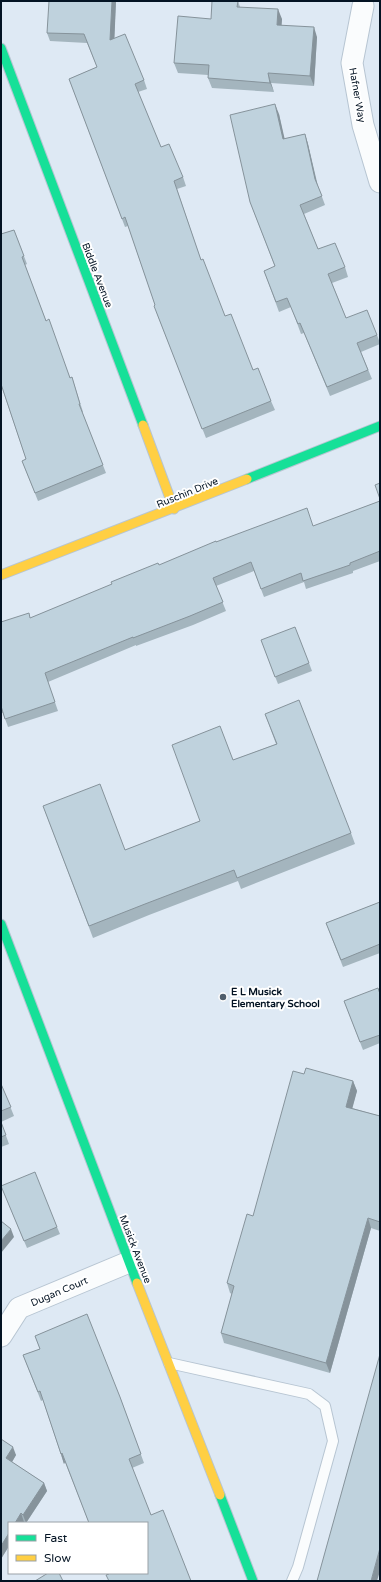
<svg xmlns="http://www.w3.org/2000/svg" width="381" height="1582" font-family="'Varela Round',sans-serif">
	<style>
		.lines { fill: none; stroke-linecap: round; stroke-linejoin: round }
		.lane-casing { stroke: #b7c5d2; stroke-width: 12 }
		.street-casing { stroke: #b7c5d2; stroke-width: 23 }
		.fast-casing { stroke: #b7c5d2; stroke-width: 11 }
		.slow-casing { stroke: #b7c5d2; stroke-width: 11 }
		.lane { stroke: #fafcfd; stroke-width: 10 }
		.street { stroke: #fafcfd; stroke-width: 21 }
		.fast { stroke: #16e098; stroke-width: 9 }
		.slow { stroke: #ffcf43; stroke-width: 9 }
		.wall { fill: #a4b5be }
		.shaded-wall { fill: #86939b }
		.building { fill: #bfd2dd; stroke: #86939b }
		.poi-dot { fill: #505e6c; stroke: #fff; stroke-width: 1.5 }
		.labels { text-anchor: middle; stroke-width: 4; stroke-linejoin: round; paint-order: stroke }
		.street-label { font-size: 10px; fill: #031323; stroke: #fff }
		.poi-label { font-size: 10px; font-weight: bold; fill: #031323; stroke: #fff; text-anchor: start }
	</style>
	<rect width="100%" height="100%" fill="#dee9f4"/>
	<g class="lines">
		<g class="lane-casing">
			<polyline id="lane" points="169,1363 309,1394 325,1406 333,1441 298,1567 292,1581"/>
		</g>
		<g class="street-casing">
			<g id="street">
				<polyline points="363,6 352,63 363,125 380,182"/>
				<polyline points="1,1336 19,1308 129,1262"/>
			</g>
		</g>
		<g class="fast-casing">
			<g id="fast">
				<polyline points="1,48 143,425"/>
				<polyline points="247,479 380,426"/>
				<polyline points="1,924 137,1283"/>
				<polyline points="220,1495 253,1581"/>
			</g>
		</g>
		<g class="slow-casing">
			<g id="slow">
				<polyline points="143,425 174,509"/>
				<polyline points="1,575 247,479"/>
				<polyline points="137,1283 220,1495"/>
			</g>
		</g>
		<use href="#lane" class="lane"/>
		<use href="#street" class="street"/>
		<use href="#fast" class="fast"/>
		<use href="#slow" class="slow"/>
	</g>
	<g class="wall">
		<polygon points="116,1 114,39 144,80 147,89 138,92 161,147 183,177 186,186 177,189 201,260 225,316 253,370 271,401 275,410 206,438 157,314 155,305 128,226 125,227 69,79 97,67 87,43 50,41 47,33"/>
		<polygon points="238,1 240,7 282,19 281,25 317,37 314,86 271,83 274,92 212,88 208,78 208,75 178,73 174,63 211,19"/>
		<polygon points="279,114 284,139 305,134 308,144 318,186 325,205 304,214 318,249 345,267 348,277 332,283 346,318 377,335 380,343 380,344 361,352 372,379 330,396 304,333 301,334 291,307 279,312 264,271 275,267 250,202"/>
		<polygon points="14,230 27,264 25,265 46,321 70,378 72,377 83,412 82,412 106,473 38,501 22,461 26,459 1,385 1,234"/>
		<polygon points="380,501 380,561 353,571 353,573 306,589 304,582 264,597 254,571 216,586 226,611 193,625 136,646 136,645 48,682 58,711 8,727 3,713 1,713 1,622 31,618 216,542 314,526"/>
		<polygon points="261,640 309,663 312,671 278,684"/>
		<polygon points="265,714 351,833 355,844 241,889 238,881 149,915 93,938 43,806 125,850 200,821 233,760 276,744"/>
		<polygon points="380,902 380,953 343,967 326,923"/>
		<polygon points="380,994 380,1043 363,1050 344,1001"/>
		<polygon points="304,1074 353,1081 357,1091 352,1108 380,1116 380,1231 371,1228 330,1373 224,1343 221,1333 232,1294 230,1293 227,1283 253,1216"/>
		<polygon points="1,1084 14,1116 1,1122"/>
		<polygon points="1,1122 9,1144 1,1147"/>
		<polygon points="1,1186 57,1227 60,1234 27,1248"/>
		<polygon points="35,1336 120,1397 144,1463 132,1468 109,1574 65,1462 64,1464 43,1400 41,1401 23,1355 40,1349"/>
		<polygon points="1,1439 16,1455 12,1462 44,1483 47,1491 26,1523 24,1522 23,1523 9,1523 9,1546 1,1559"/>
	</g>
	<g class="shaded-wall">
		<polygon points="112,1 116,1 114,49 110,40"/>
		<polygon points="278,9 282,19 281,35 277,25"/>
		<polygon points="314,27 317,37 314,86 310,76"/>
		<polygon points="268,73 271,83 274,92 270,83"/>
		<polygon points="275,104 279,114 287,149 283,139"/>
		<polygon points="305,134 308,144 318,188 315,179"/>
		<polygon points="353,1081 357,1091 350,1117 346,1107"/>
		<polygon points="368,1218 371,1228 330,1373 326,1363"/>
		<polygon points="11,1229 14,1237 1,1253 1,1241"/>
		<polygon points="13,1447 16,1455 9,1467 6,1458"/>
		<polygon points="62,1453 65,1462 64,1464 61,1454"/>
		<polygon points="44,1483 47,1491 26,1523 23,1515"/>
		<polygon points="21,1513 24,1522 23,1523 15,1523"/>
		<polygon points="9,1533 9,1546 1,1559 1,1546"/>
		<polygon points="380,1548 380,1571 377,1581 371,1581"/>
	</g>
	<g class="building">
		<polygon points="49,1 112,1 110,40 125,34 144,80 135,84 161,147 169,144 183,177 174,181 201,260 203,259 225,316 231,314 253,370 258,368 271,401 202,429 154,306 155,305 125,217 122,219 69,79 97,67 84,34 47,33"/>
		<polygon points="212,1 238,1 237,7 278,9 277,25 314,27 310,76 268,73 270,83 208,78 209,65 174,63 178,16 211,19"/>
		<polygon points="275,104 283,139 305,134 315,179 322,196 300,205 318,249 335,243 345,267 328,274 346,318 367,310 377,335 357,343 368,370 327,387 300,323 298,324 287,298 276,302 264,271 275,266 250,202 230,115"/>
		<polygon points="14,230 24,256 22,257 46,321 49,319 70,378 72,377 80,404 79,404 103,465 35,493 22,461 26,459 1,384 1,234"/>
		<polygon points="380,483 380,499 375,485"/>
		<polygon points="380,501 380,551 350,563 350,565 303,581 301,573 261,589 251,562 213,578 223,602 190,616 133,638 133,637 45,673 55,702 5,719 1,706 1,622 29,613 30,618 112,584 111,582 158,563 159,565 216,541 216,542 307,508 313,526"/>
		<polygon points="295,627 309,663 275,677 261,640"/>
		<polygon points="299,700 351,833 237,878 234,870 145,904 89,926 43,806 100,784 125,850 200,821 172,745 220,726 233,760 277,744 265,714"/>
		<polygon points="380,902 380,944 341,960 326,923"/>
		<polygon points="378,988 380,994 380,1035 360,1042 344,1001"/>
		<polygon points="306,1068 353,1081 346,1107 380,1116 380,1222 368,1218 326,1363 221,1333 234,1286 227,1283 247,1214 253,1216 293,1071 304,1074"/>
		<polygon points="1,1084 11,1107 1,1111"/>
		<polygon points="1,1122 6,1135 1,1137"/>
		<polygon points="35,1172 57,1227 24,1241 1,1186"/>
		<polygon points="1,1221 11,1229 1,1241"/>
		<polygon points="87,1314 120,1397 141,1454 129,1459 151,1515 163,1510 191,1581 109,1581 106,1575 109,1574 109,1573 147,1573 147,1523 89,1523 62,1453 61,1454 40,1391 38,1392 23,1355 40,1349 35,1336"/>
		<polygon points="380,1354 380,1548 371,1581 317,1581"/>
		<polygon points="1,1439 13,1447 6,1458 44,1483 23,1515 21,1513 15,1523 9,1523 9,1533 1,1546"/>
		<polygon points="48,1573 59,1573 63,1581 35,1581"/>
	</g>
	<circle class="poi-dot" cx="223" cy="997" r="4"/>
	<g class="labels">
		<g class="street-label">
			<text transform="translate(358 95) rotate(80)" y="4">Hafner Way</text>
			<text transform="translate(98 275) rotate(69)" y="4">Biddle Avenue</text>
			<text transform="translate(187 492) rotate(-22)" y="4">Ruschin Drive</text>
			<text transform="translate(136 1249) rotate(69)" y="4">Musick Avenue</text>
			<text transform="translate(59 1291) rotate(-23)" y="4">Dugan Court</text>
		</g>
		<g class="poi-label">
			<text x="231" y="995">E L Musick<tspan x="231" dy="12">Elementary School</tspan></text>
		</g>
	</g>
	<rect width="381" height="1582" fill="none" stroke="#031323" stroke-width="4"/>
	<rect x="8" y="1522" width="140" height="52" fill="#ffffff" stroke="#9aa1a7"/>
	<rect x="16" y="1535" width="20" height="6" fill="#16e098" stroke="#9aa1a7"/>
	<text x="44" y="1542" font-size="12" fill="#031323">Fast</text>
	<rect x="16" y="1555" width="20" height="6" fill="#ffcf43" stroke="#9aa1a7"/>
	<text x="44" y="1562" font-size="12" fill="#031323">Slow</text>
</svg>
